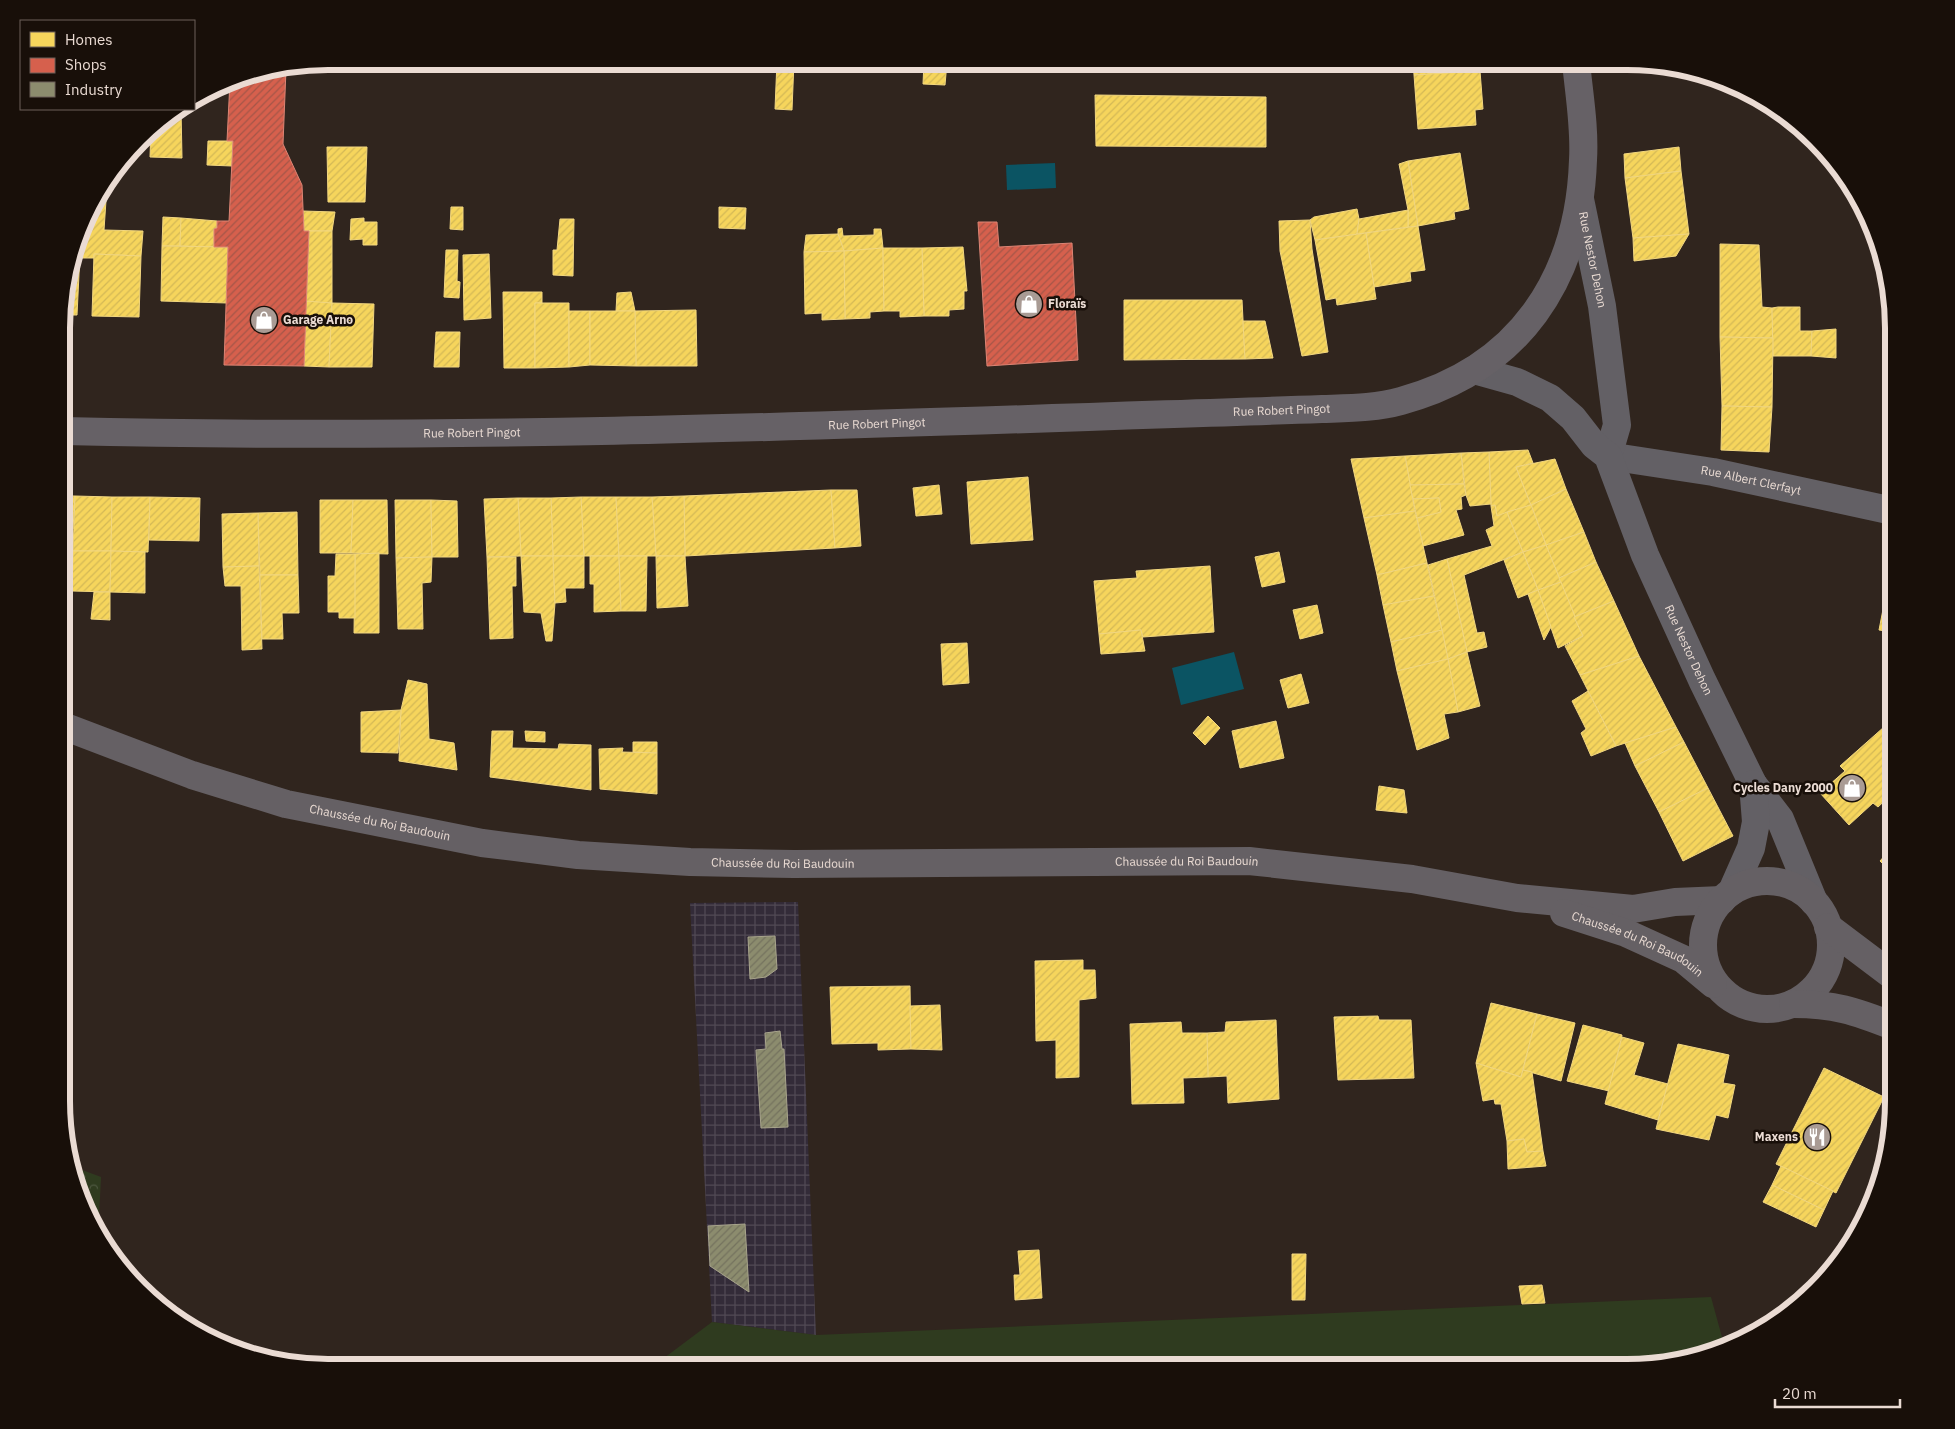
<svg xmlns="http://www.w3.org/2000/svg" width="1955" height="1429" font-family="'IBM Plex Sans',sans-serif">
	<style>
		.industrial { fill: url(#industrial-grid) }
		.grass { fill: #2f3b1f }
		.forest { fill: url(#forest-crowns) }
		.water { fill: #0b5463 }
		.homes { fill: url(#homes-hatch); stroke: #f2d780 }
		.shops { fill: url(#shops-hatch); stroke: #dc8575 }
		.industry { fill: url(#industry-hatch); stroke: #a8a48c }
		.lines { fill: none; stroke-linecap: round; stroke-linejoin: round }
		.minor { stroke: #636065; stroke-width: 28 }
		.tertiary { stroke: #636065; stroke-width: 28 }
		.secondary { stroke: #666166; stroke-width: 28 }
		.primary { stroke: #656064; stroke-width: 28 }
		.labels { text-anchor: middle; stroke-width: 5; stroke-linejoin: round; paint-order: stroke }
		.street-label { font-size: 12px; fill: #eadbd3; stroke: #180f09 }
		.poi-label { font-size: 12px; font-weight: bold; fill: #eadbd3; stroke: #180f09; text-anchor: start }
		.rim { fill: none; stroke: #eadbd3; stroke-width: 6 }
	</style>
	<defs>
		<pattern id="industrial-grid" width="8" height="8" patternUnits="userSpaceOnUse" patternTransform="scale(1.25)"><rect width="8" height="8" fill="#332b38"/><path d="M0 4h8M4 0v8" fill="none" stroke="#514954"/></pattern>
		<pattern id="forest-crowns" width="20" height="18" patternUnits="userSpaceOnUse" patternTransform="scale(1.25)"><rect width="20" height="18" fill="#2f3b1f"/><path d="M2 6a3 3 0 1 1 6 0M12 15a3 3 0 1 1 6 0" fill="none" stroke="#4d573f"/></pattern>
		<pattern id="homes-hatch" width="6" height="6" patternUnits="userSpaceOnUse" patternTransform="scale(1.25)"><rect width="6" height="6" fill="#f6d55c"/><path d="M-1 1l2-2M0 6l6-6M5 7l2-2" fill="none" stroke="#d3b856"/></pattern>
		<pattern id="shops-hatch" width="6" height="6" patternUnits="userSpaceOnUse" patternTransform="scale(1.25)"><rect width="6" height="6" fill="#d6604d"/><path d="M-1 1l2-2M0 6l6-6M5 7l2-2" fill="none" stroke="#a45648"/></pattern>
		<pattern id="industry-hatch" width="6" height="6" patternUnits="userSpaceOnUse" patternTransform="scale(1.25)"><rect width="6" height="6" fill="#8c8c6e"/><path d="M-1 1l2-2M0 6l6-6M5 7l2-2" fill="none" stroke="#74725e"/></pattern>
	</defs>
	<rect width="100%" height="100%" fill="#30251e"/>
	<polygon class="industrial" points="798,902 816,1335 712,1322 690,903"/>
	<polygon class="grass" points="1711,1297 1725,1348 1696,1359 1627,1368 652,1367 712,1322 816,1335"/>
	<polygon class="forest" points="74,1167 101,1177 98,1236 97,1234"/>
	<g class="water">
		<polygon points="1055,163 1056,188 1007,190 1006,165"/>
		<polygon points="1234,652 1244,689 1181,705 1172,668"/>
	</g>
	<g class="homes">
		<polygon points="777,61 794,61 792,110 775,109"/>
		<polygon points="924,62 947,62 945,85 923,84"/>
		<polygon points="1413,62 1480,62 1480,71 1414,75"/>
		<polygon points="1480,71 1483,109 1475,110 1476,125 1418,129 1414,75"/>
		<polygon points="1095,95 1266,97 1266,147 1096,146"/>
		<polygon points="181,109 182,158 150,157 151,128"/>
		<polygon points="208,141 233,141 232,166 207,165"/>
		<polygon points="327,147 367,147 365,202 328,202"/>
		<polygon points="1679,147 1681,171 1625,178 1624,154"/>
		<polygon points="1460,153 1469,209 1454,212 1455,219 1418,226 1408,161"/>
		<polygon points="1408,161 1418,226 1408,227 1408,210 1399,164"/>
		<polygon points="1681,171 1689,234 1633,238 1625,178"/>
		<polygon points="107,186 104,230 143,231 141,256 94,254 94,258 80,258 81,236 89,210"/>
		<polygon points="451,207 463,207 463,230 450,229"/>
		<polygon points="719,207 746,208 745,229 719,228"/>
		<polygon points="1357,209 1359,219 1357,234 1315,240 1310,220 1314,217"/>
		<polygon points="1408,210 1408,227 1357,234 1359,219"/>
		<polygon points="303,211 335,212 332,231 304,231"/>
		<polygon points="163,217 181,218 180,246 162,246"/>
		<polygon points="181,218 217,221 217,228 214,229 214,247 180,246"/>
		<polygon points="364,218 364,222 377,222 377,245 363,245 363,239 350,240 351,219"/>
		<polygon points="560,219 574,219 573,276 553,275 553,250 557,250"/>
		<polygon points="1310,220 1312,249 1328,352 1302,356 1280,251 1279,221"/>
		<polygon points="1418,226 1425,270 1410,272 1411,281 1374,287 1366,233"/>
		<polygon points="842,228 843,236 874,235 874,229 881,229 883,248 844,251 838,234 838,229"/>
		<polygon points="309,231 332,231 332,303 306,302"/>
		<polygon points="1366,233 1376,299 1337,305 1336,298 1326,300 1315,240"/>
		<polygon points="838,234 844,251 804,252 806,235"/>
		<polygon points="1689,234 1676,256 1634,261 1633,238"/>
		<polygon points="1720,244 1759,245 1762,307 1772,308 1773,338 1720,337"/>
		<polygon points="162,246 228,247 227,303 161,301"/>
		<polygon points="963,247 967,291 964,291 964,309 949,310 949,316 924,316 922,248"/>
		<polygon points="883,248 884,311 870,312 870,318 845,319 844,251"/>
		<polygon points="883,248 922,248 924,316 900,317 900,311 884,311"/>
		<polygon points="446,250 458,250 457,281 460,282 459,298 444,297"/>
		<polygon points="844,251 845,319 822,320 822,313 805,314 804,252"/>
		<polygon points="75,254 80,254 77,315 63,315 63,293"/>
		<polygon points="94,254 141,256 139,317 92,316"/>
		<polygon points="489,254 491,318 464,320 463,255"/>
		<polygon points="503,292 542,292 542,303 535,303 535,368 504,368"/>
		<polygon points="631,292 635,311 616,311 617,293"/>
		<polygon points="1124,300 1242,300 1245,359 1124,360"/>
		<polygon points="305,301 332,303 329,367 304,366"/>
		<polygon points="332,303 374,304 372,367 329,367"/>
		<polygon points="535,303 569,303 569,367 535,368"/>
		<polygon points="1778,307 1800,307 1800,331 1812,331 1811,356 1773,356 1772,308"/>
		<polygon points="696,310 697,366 636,366 635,311"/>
		<polygon points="569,311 590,311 590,365 569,367"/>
		<polygon points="590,311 635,311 636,366 590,365"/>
		<polygon points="1243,321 1265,321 1273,358 1245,359"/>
		<polygon points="1836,329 1836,358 1811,356 1812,331"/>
		<polygon points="436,332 460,332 459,367 434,367"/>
		<polygon points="1720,337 1773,338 1772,407 1722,406"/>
		<polygon points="1722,406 1772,407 1769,452 1721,450"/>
		<polygon points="1528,450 1533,463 1516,467 1531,505 1497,516 1495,505 1491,506 1489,452"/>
		<polygon points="1489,452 1491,504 1470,506 1466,495 1461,453"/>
		<polygon points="1461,453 1464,484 1410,485 1405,456"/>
		<polygon points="1405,456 1415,511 1364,518 1351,459"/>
		<polygon points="1555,459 1566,489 1531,505 1516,467"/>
		<polygon points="1028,477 1033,540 971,544 967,482"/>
		<polygon points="1464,484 1466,495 1461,497 1462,509 1456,510 1464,535 1423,546 1417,518 1441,512 1439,498 1413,499 1410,485"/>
		<polygon points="939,485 942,514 916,516 913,488"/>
		<polygon points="1566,489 1584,532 1546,545 1531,505"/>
		<polygon points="831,490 835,548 685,556 684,496"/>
		<polygon points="831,490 857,490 861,546 835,548"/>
		<polygon points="63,496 75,496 73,529 63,530"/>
		<polygon points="75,496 112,497 111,551 73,551"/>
		<polygon points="684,496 685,556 656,556 652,497"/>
		<polygon points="112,497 150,497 148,552 111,551"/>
		<polygon points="150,497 200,498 199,541 149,540"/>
		<polygon points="581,497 616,497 619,556 584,556"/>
		<polygon points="581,497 584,556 553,556 551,498"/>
		<polygon points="616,497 652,497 656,556 619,556"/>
		<polygon points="518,498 551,498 553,556 521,556"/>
		<polygon points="518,498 521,556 487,557 484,499"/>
		<polygon points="1439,498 1441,512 1417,518 1413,499"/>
		<polygon points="320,500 353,500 351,553 320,553"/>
		<polygon points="353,500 387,500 388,554 351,553"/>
		<polygon points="395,500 431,500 432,557 396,558"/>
		<polygon points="431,500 457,501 458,557 432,557"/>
		<polygon points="1495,505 1497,516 1507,512 1523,552 1464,575 1477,633 1484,632 1487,647 1467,652 1447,559 1492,546 1486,530 1494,526 1491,506"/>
		<polygon points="1531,505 1546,545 1523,552 1507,512"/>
		<polygon points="1415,511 1427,563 1377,575 1364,518"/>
		<polygon points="297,512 298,575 260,575 258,513"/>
		<polygon points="258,513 259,566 223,567 222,514"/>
		<polygon points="1584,532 1596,562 1559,578 1546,545"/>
		<polygon points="1546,545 1561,582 1538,590 1523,552"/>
		<polygon points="73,551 111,551 110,592 72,591"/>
		<polygon points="111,551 145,552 145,593 110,592"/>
		<polygon points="1279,552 1285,582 1262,587 1255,557"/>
		<polygon points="1523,552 1538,590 1518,598 1504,560"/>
		<polygon points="379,553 379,633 354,633 355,554"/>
		<polygon points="336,554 355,554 355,618 339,618 339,612 328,612 328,576 335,576"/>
		<polygon points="521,556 553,556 555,603 552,641 546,641 541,613 524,612"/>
		<polygon points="553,556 584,556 584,588 565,588 566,602 555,603"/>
		<polygon points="590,556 619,556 621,611 594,612 594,584 590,584"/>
		<polygon points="619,556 647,556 646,611 621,611"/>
		<polygon points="656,556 685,556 688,606 657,608"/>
		<polygon points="432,557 431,582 422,583 423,629 398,629 396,558"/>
		<polygon points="487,557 516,557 516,586 512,586 513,638 490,639"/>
		<polygon points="1893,558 1893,632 1879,630"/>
		<polygon points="1447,559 1467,652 1448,659 1428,565"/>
		<polygon points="1596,562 1614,601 1574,617 1559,578"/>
		<polygon points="1427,563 1434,596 1383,605 1377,575"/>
		<polygon points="259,566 262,649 242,650 241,586 225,586 223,567"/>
		<polygon points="1210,566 1214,632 1143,637 1141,630 1099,634 1094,581 1137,578 1136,571"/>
		<polygon points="260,575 298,575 299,613 282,613 283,639 262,639"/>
		<polygon points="1561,582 1583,636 1558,648 1538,590"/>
		<polygon points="1538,590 1551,627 1544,640 1528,594"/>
		<polygon points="94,592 110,592 110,620 91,619"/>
		<polygon points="1434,596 1442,630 1391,642 1383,605"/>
		<polygon points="1614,601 1639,656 1580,675 1565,646 1583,636 1574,617"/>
		<polygon points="1317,605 1323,633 1300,639 1293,610"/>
		<polygon points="1141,630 1145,651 1101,654 1099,634"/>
		<polygon points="1442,630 1448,659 1397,671 1391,642"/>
		<polygon points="967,643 969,683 943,685 941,644"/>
		<polygon points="1467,652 1480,706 1458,712 1448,659"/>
		<polygon points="1639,656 1676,727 1616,746 1580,675"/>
		<polygon points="1448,659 1458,712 1444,714 1449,738 1417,750 1397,671"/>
		<polygon points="1301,674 1309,703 1288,708 1280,680"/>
		<polygon points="408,680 427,684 429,739 454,743 457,770 399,761 401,710"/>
		<polygon points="1588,691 1616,746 1591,756 1581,733 1586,729 1572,701"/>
		<polygon points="401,710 398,753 361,752 361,712"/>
		<polygon points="1208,716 1220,728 1205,745 1193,733"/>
		<polygon points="1893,719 1893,793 1878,807 1873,803 1849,825 1820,793 1845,771 1840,766"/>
		<polygon points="1276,721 1284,758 1240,768 1232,731"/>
		<polygon points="1676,727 1684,742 1635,766 1625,743"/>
		<polygon points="492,731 513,731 512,748 558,749 559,744 591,745 591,790 490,777"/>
		<polygon points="525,731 545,732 545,742 526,741"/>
		<polygon points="633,742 657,742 657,753 633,752"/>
		<polygon points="1684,742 1708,788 1659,812 1635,766"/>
		<polygon points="623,748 622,752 657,753 657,794 600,789 599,749"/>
		<polygon points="1379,786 1404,790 1407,813 1376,810"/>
		<polygon points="1708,788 1733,836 1683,861 1659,812"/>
		<polygon points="1893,846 1893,874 1880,861"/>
		<polygon points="1083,960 1083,970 1095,970 1096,998 1079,1000 1079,1077 1056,1078 1056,1040 1036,1041 1035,961"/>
		<polygon points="910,986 911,1049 878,1050 878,1043 832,1044 830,987"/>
		<polygon points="1491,1003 1537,1014 1521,1077 1476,1063"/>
		<polygon points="940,1005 942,1050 911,1049 910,1006"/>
		<polygon points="1537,1014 1575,1023 1561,1081 1523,1070"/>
		<polygon points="1378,1016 1379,1020 1411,1020 1414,1078 1338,1080 1334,1017"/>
		<polygon points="1276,1020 1279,1099 1228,1103 1227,1076 1208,1077 1207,1033 1225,1032 1226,1022"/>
		<polygon points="1181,1022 1182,1033 1207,1033 1208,1077 1183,1078 1184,1103 1132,1104 1130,1024"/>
		<polygon points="1583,1025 1622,1035 1609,1091 1567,1081"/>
		<polygon points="1622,1037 1644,1043 1634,1075 1668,1084 1658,1120 1605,1104"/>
		<polygon points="1678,1044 1729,1055 1723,1083 1735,1085 1728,1118 1716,1115 1709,1140 1656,1129"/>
		<polygon points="1476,1063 1521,1077 1523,1070 1532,1072 1543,1151 1527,1152 1524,1139 1507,1141 1501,1104 1495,1104 1494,1099 1483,1101"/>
		<polygon points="1824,1068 1884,1097 1836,1193 1776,1164"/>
		<polygon points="1524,1139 1527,1152 1543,1151 1546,1166 1508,1169 1507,1141"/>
		<polygon points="1781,1166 1833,1191 1824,1210 1772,1185"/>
		<polygon points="1772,1185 1824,1210 1816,1227 1763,1202"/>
		<polygon points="1039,1250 1042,1298 1015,1300 1014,1275 1020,1275 1018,1251"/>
		<polygon points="1292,1254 1306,1254 1305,1300 1292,1300"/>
		<polygon points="1542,1285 1545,1303 1522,1304 1519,1286"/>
	</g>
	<g class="shops">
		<polygon points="286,69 283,144 302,185 304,231 309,231 304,366 224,365 228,247 214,247 214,229 217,228 217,221 229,221 233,141 227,141 230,81"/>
		<polygon points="978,222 997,222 999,247 1072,243 1078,360 987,366"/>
	</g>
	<g class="industry">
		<polygon points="775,936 777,969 766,977 750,979 748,937"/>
		<polygon points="780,1031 782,1049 784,1049 788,1127 761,1128 756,1050 766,1049 765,1033"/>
		<polygon points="745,1224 749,1292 710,1266 708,1226"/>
	</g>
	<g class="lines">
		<path class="minor" id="s1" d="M 1608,456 L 1713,472 L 1893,511"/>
		<g class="tertiary">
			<path id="s2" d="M 1580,199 L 1602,306 L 1617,425 L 1608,456"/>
			<path id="s3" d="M 1474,370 L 1517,382 L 1550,398 L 1573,418 L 1594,445 L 1608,456 L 1645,555 L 1702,680 L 1753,784 L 1780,819 L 1814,902"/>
			<polyline points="1732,891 1751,848 1756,822 1753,784"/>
		</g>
		<path class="secondary" id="s4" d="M 63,431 C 483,441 903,423 1322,409 C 1349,408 1376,408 1401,401 C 1519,369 1579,279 1583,160 C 1585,127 1579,94 1576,62"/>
		<g class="primary">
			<path id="s5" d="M 63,726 L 192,775 L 286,804 L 482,843 L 578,855 L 690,862 L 794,864 L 1249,861 L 1412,879 L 1517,898 L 1633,909 L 1675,902 L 1722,900"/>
			<circle cx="1767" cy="945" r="64"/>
			<path id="s6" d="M 1564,913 L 1626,933 L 1683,959 L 1713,984"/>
			<polyline points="1828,927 1893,976"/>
			<path d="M 1793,1004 C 1834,1004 1855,1011 1893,1026"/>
		</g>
	</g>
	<defs>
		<g id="shop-disc" transform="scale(1.4375)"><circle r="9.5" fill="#a99b94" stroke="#180f09"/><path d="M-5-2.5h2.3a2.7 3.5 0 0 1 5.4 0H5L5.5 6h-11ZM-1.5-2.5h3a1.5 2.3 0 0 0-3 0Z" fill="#fff"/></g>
		<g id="restaurant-disc" transform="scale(1.4375)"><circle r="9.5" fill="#a99b94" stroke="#180f09"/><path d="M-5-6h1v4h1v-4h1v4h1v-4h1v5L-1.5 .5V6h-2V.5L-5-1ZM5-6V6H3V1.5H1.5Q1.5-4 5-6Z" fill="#fff"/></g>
	</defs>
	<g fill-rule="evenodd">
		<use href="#shop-disc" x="1029" y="304"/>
		<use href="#shop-disc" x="264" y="320"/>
		<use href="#shop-disc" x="1852" y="788"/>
		<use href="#restaurant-disc" x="1817" y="1137"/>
	</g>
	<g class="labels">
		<g class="street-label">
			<text dy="4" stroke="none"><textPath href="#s2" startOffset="62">Rue Nestor Dehon</textPath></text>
			<text dy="4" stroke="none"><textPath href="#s4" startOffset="1219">Rue Robert Pingot</textPath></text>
			<text dy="4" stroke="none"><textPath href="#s4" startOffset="814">Rue Robert Pingot</textPath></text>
			<text dy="4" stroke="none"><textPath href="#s4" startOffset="409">Rue Robert Pingot</textPath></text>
			<text dy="4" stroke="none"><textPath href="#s1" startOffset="145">Rue Albert Clerfayt</textPath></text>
			<text dy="4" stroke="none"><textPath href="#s3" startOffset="374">Rue Nestor Dehon</textPath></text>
			<text dy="4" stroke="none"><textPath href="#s5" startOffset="332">Chaussée du Roi Baudouin</textPath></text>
			<text dy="4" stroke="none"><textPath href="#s5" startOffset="1142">Chaussée du Roi Baudouin</textPath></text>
			<text dy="4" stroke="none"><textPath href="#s5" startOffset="738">Chaussée du Roi Baudouin</textPath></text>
			<text dy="4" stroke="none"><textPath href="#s6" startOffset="80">Chaussée du Roi Baudouin</textPath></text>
		</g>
		<g class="poi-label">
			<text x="1048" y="308">Floraïs</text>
			<text x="283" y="324">Garage Arno</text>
			<text x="1833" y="792" text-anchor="end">Cycles Dany 2000</text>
			<text x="1798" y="1141" text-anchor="end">Maxens</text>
		</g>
	</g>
	<path d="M0 0H1955V1429H0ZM328 70H1627A258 258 0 0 1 1885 328V1101A258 258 0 0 1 1627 1359H328A258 258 0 0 1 70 1101V328A258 258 0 0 1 328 70Z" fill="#180f09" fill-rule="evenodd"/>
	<path class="rim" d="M328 70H1627A258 258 0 0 1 1885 328V1101A258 258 0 0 1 1627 1359H328A258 258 0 0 1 70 1101V328A258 258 0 0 1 328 70Z"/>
	<rect x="20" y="20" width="175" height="90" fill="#180f09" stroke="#6c615a"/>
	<rect x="30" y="32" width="25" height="15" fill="#f6d55c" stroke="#6c615a"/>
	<text x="65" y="45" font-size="15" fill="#eadbd3">Homes</text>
	<rect x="30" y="58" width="25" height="15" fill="#d6604d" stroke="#6c615a"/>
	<text x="65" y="70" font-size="15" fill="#eadbd3">Shops</text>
	<rect x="30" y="82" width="25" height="15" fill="#8c8c6e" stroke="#6c615a"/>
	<text x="65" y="95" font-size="15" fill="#eadbd3">Industry</text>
	<path d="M1775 1399v8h125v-8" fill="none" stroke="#eadbd3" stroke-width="2.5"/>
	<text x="1782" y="1399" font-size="15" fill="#eadbd3" stroke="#180f09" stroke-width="4" paint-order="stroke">20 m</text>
</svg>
